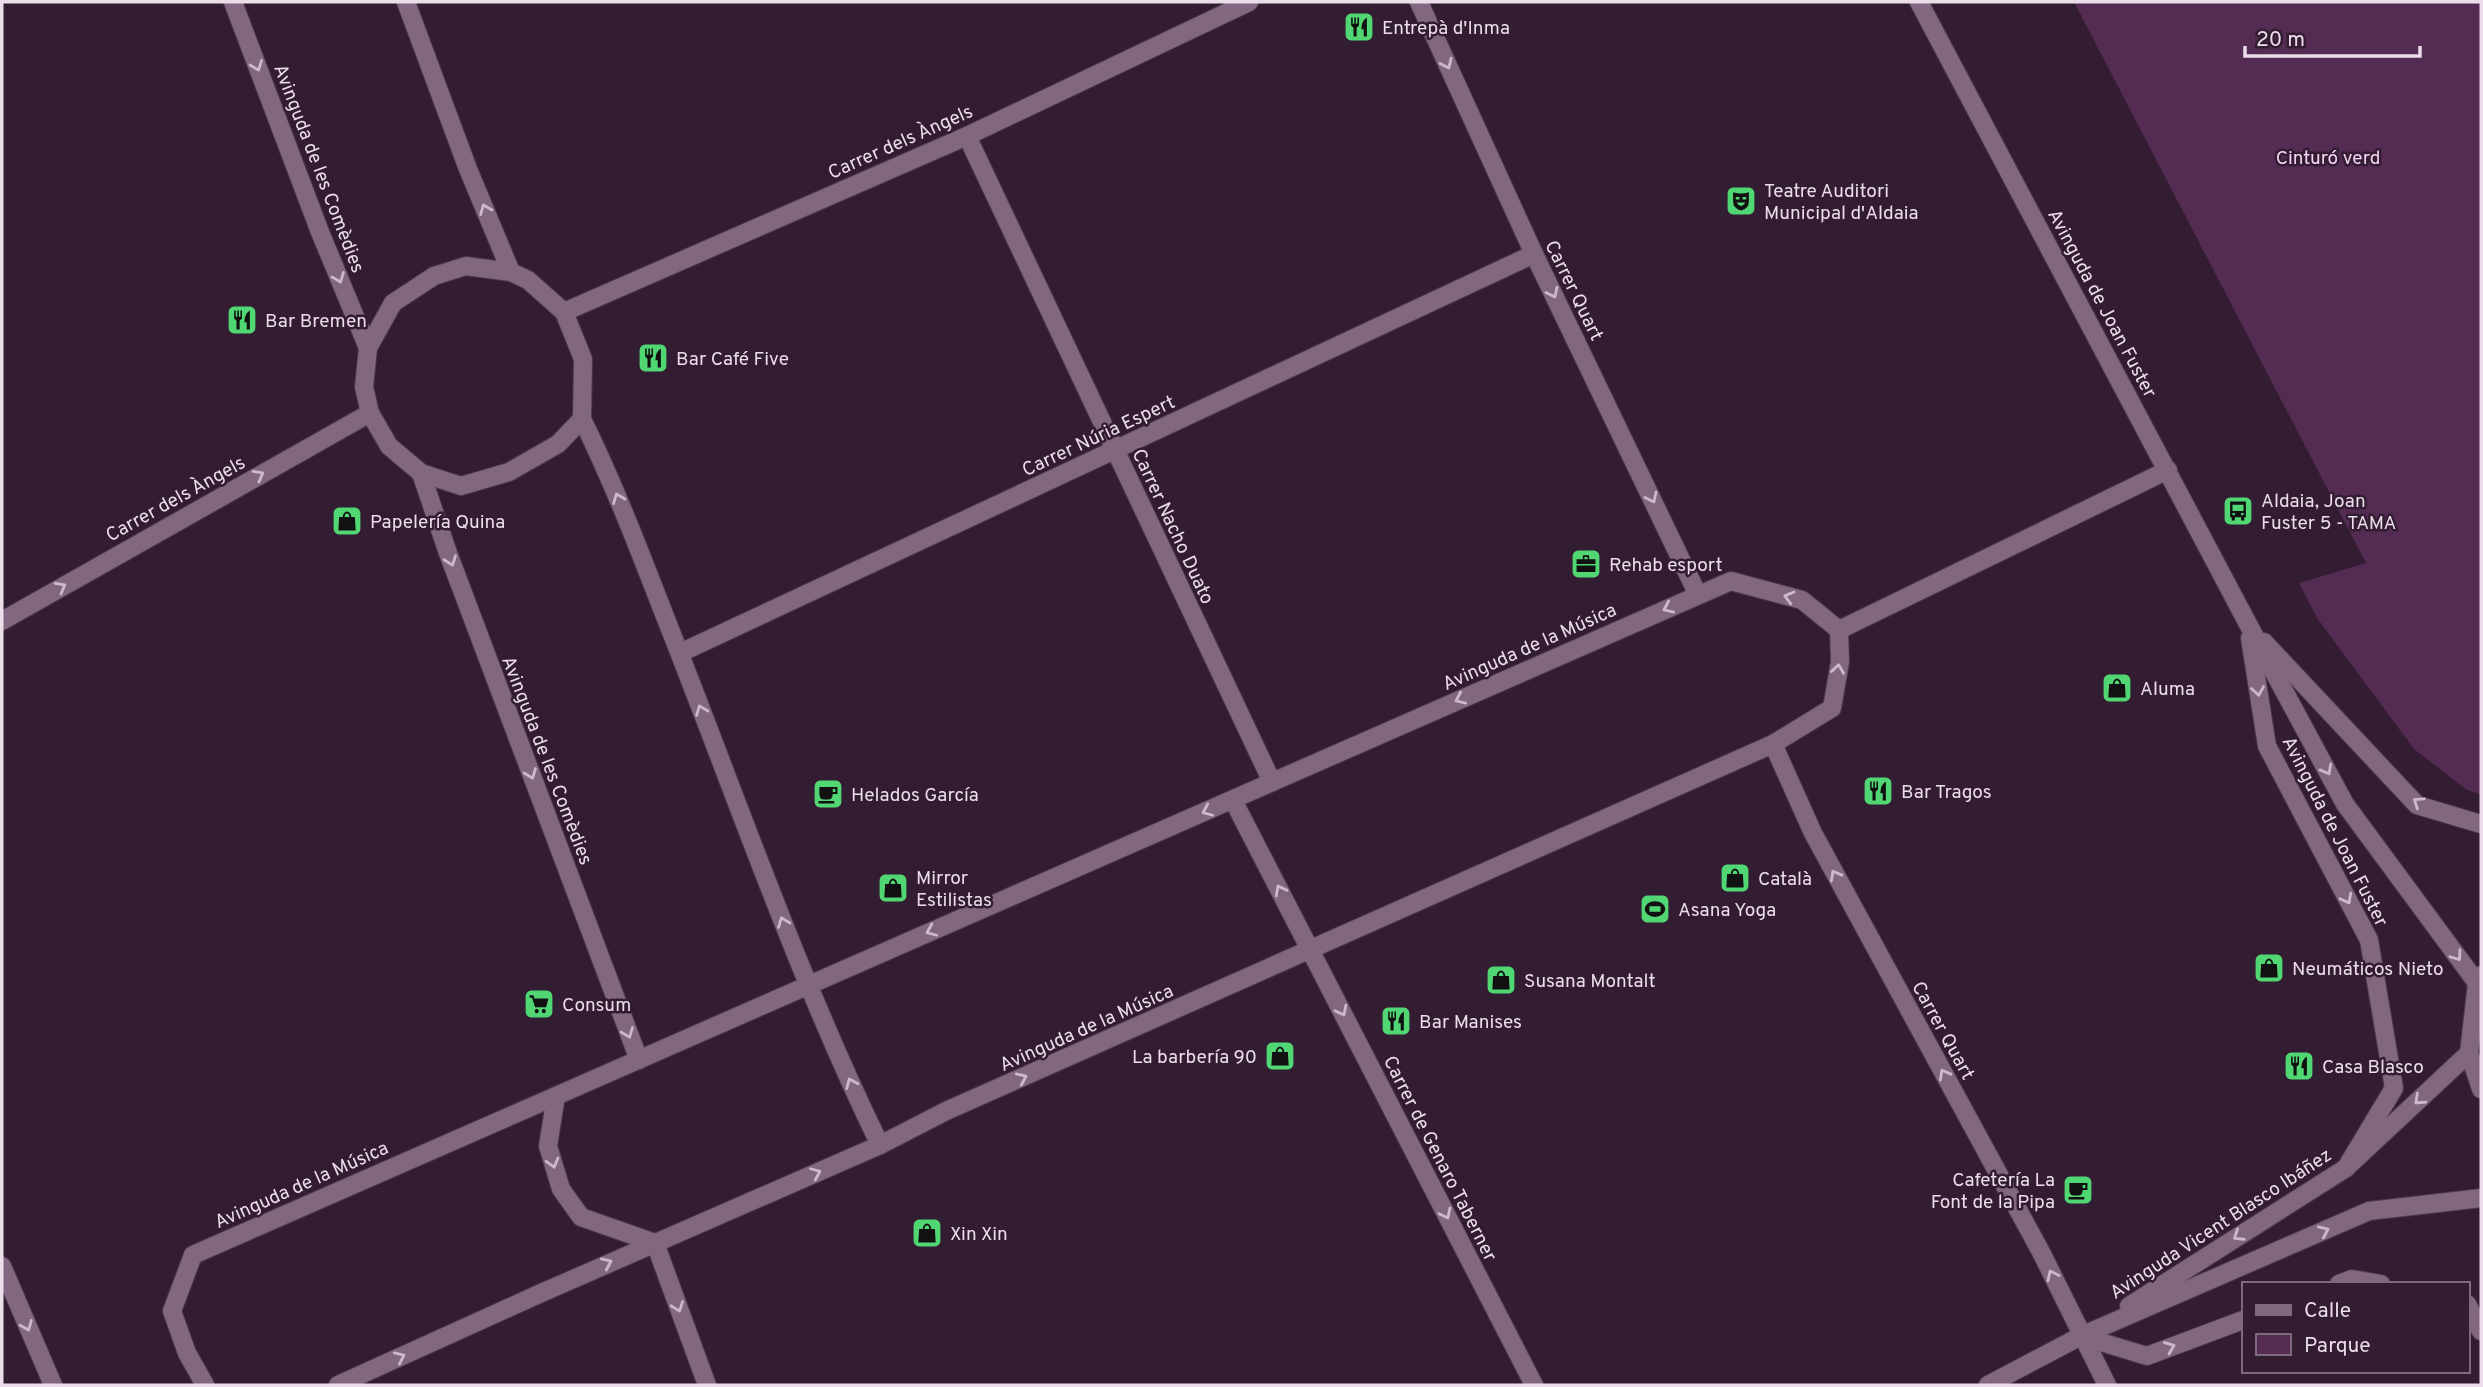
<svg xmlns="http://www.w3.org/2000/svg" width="2483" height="1387" font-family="Overpass,sans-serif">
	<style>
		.green { fill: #542b52 }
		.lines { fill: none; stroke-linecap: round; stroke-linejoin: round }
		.minor-casing { stroke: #4c3a4b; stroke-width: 20 }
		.minor { stroke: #81677f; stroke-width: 18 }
		.oneway { stroke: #ccbaca }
		.labels { text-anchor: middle; stroke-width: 5; stroke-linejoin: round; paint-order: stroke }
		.poi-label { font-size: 19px; fill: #ecddea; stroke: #331d32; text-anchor: start }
		.street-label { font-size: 19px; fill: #ecddea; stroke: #331d32 }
		.park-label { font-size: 19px; fill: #f7d2f4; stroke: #331d32 }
	</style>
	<rect width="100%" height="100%" fill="#331d32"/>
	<polygon class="green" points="2074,2 2481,2 2481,795 2467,790 2414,749 2317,618 2299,583 2366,563"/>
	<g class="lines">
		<g class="minor-casing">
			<g id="minor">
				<polyline points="233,2 320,232 368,348"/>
				<polyline points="406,2 468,169 511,272"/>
				<polyline points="1419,2 1534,254 1698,595"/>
				<polyline points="1919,2 2248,624 2345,804 2477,983"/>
				<polyline points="967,136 1272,782"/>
				<polygon points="466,266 511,272 528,280 564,312 583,359 582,419 558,444 509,472 461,486 421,473 389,446 370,413 364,387 368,348 393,303 434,276"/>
				<polyline points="564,312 967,136 1249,2"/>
				<path d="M 582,419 C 614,484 640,552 666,619 C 736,795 797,975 880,1145"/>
				<polyline points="421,473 448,553 639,1060"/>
				<polyline points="2,621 370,413"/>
				<polyline points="1839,630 2168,470"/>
				<polyline points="2250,638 2267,746 2369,940 2394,1088 2346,1168"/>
				<polyline points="2264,642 2417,805 2481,824"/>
				<polyline points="680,653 1534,254"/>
				<polyline points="1773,744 1813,833 2041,1252 2107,1385"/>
				<polyline points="1233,800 1534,1385"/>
				<polyline points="2481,975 2477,983 2469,1053 2481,1089"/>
				<polyline points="556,1096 548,1146 561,1189 581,1217 655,1243 707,1385"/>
				<polyline points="2,1266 53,1385"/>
				<polyline points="2339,1284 2352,1279 2381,1284"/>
				<polyline points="2467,1304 2481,1331"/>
				<polyline points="2129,1306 2346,1168 2469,1053"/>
				<polyline points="2081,1336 2147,1356 2243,1320"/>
				<polyline points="205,1385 187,1353 172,1311 193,1255 1731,581 1802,600 1839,630 1840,662 1832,708 1773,744 946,1111 880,1145 539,1294 338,1385"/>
				<polyline points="1988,1385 2081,1336 2369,1211 2481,1198"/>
			</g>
		</g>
		<use href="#minor" class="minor"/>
	</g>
	<defs><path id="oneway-chevron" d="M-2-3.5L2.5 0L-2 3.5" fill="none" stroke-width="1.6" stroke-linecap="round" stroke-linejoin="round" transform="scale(1.75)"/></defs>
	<g class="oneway">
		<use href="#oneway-chevron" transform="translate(1447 64) rotate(65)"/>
		<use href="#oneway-chevron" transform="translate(257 66) rotate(69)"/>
		<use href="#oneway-chevron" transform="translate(485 209) rotate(-112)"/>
		<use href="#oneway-chevron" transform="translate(339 278) rotate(68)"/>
		<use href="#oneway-chevron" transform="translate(1553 293) rotate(64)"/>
		<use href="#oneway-chevron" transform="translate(259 475) rotate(-29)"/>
		<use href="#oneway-chevron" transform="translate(618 498) rotate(-112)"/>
		<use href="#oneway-chevron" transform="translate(1652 498) rotate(64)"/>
		<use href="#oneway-chevron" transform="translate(451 561) rotate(70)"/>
		<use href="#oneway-chevron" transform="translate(61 587) rotate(-29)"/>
		<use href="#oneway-chevron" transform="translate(1789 597) rotate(-165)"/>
		<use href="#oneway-chevron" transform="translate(1668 608) rotate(156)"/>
		<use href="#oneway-chevron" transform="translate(1838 669) rotate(-82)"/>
		<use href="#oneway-chevron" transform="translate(2258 691) rotate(81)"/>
		<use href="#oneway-chevron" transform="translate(1460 699) rotate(156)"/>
		<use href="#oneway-chevron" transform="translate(701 710) rotate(-111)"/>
		<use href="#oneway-chevron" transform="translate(2327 770) rotate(61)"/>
		<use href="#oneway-chevron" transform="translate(531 774) rotate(69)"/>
		<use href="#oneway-chevron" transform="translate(2418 802) rotate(-146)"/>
		<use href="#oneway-chevron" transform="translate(1207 811) rotate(157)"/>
		<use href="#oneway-chevron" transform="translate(1835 875) rotate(-119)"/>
		<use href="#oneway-chevron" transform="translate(1280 890) rotate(-118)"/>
		<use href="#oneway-chevron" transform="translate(2347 899) rotate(62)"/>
		<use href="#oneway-chevron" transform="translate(783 922) rotate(-111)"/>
		<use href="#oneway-chevron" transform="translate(931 931) rotate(157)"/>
		<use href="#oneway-chevron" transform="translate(2457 956) rotate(54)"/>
		<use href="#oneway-chevron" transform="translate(1342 1011) rotate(63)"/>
		<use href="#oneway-chevron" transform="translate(628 1033) rotate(69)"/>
		<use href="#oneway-chevron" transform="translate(1944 1074) rotate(-119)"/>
		<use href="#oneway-chevron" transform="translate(1022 1078) rotate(-24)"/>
		<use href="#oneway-chevron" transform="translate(851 1083) rotate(-113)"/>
		<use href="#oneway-chevron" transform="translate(2419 1100) rotate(137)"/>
		<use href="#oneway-chevron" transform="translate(553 1163) rotate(74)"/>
		<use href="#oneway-chevron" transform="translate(816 1173) rotate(-23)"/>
		<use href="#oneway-chevron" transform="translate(1446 1214) rotate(63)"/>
		<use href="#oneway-chevron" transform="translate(2324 1231) rotate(-24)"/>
		<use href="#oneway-chevron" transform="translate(2238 1236) rotate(147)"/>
		<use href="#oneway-chevron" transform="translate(607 1263) rotate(-24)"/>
		<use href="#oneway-chevron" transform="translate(2052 1275) rotate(-116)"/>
		<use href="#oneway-chevron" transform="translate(678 1307) rotate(70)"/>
		<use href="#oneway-chevron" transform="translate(27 1326) rotate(67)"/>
		<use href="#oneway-chevron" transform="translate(2170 1347) rotate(-21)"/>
		<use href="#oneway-chevron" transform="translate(400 1357) rotate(-25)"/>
	</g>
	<defs>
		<g id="restaurant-square" transform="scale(1.575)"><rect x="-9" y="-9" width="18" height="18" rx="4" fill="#51d674" stroke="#331d32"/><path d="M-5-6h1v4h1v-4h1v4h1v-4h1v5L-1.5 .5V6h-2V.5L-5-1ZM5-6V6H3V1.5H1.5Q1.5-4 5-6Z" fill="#111"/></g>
		<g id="theatre-square" transform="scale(1.575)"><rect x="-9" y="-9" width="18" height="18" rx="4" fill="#51d674" stroke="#331d32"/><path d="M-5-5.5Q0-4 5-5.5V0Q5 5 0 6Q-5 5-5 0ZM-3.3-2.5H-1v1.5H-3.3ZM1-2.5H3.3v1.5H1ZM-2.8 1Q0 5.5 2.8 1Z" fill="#111"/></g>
		<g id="bus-square" transform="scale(1.575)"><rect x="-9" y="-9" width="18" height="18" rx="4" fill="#51d674" stroke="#331d32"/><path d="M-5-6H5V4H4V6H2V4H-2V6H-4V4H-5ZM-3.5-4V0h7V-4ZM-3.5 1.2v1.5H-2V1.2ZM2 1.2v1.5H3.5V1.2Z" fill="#111"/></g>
		<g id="shop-square" transform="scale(1.575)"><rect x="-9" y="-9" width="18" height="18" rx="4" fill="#51d674" stroke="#331d32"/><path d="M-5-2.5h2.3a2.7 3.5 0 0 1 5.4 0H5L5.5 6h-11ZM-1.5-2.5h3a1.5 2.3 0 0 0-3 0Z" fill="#111"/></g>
		<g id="office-square" transform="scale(1.575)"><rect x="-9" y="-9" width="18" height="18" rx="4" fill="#51d674" stroke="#331d32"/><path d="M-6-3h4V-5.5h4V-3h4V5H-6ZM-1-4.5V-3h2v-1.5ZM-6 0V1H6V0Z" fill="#111"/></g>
		<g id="cafe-square" transform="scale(1.575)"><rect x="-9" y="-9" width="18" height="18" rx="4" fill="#51d674" stroke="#331d32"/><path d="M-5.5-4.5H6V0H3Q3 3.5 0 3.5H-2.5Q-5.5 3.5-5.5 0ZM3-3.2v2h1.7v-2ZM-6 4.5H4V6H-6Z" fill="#111"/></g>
		<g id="stadium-square" transform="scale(1.575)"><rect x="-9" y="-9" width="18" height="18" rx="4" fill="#51d674" stroke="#331d32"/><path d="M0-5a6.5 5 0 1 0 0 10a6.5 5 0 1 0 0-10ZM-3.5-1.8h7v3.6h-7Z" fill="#111"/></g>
		<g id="supermarket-square" transform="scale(1.575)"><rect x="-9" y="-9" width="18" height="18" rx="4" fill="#51d674" stroke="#331d32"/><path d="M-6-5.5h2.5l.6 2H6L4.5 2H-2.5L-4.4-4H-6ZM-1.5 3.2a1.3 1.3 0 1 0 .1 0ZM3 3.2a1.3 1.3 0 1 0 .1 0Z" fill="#111"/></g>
	</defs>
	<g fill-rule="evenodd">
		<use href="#restaurant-square" x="1359" y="27"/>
		<use href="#theatre-square" x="1741" y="201"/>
		<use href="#restaurant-square" x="242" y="320"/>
		<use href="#restaurant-square" x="653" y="358"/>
		<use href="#bus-square" x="2238" y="511"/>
		<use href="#shop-square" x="347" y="521"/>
		<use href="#office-square" x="1586" y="564"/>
		<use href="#shop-square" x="2117" y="688"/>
		<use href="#restaurant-square" x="1878" y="791"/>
		<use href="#cafe-square" x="828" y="794"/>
		<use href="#shop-square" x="1735" y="878"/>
		<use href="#shop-square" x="893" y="888"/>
		<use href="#stadium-square" x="1655" y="909"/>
		<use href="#shop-square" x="2269" y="968"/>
		<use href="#shop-square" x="1501" y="980"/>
		<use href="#supermarket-square" x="539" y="1004"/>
		<use href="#restaurant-square" x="1396" y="1021"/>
		<use href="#shop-square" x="1280" y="1056"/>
		<use href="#restaurant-square" x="2299" y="1066"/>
		<use href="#cafe-square" x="2078" y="1190"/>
		<use href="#shop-square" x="927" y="1233"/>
	</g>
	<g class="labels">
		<g class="poi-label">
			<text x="1382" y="34">Entrepà d'Inma</text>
			<text x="1764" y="197">Teatre Auditori<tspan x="1764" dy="22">Municipal d'Aldaia</tspan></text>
			<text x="265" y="327">Bar Bremen</text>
			<text x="676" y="365">Bar Café Five</text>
			<text x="2261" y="507">Aldaia, Joan<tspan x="2261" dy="22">Fuster 5 - TAMA</tspan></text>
			<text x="370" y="528">Papelería Quina</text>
			<text x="1609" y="571">Rehab esport</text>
			<text x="2140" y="695">Aluma</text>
			<text x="1901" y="798">Bar Tragos</text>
			<text x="851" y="801">Helados García</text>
			<text x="916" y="884">Mirror<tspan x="916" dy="22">Estilistas</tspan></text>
			<text x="1758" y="885">Català</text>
			<text x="1678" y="916">Asana Yoga</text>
			<text x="2292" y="975">Neumáticos Nieto</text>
			<text x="1524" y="987">Susana Montalt</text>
			<text x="562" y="1011">Consum</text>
			<text x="1419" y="1028">Bar Manises</text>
			<text x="1257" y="1063" text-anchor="end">La barbería 90</text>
			<text x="2322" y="1073">Casa Blasco</text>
			<text x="2055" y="1186" text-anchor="end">Cafetería La<tspan x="2055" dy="22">Font de la Pipa</tspan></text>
			<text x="950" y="1240">Xin Xin</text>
		</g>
		<g class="street-label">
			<text transform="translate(900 141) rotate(-24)" y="7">Carrer dels Àngels</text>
			<text transform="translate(320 168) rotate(69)" y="7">Avinguda de les Comèdies</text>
			<text transform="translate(1575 290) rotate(64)" y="7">Carrer Quart</text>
			<text transform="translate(2103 303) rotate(62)" y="7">Avinguda de Joan Fuster</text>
			<text transform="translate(1098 435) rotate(-25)" y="7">Carrer Núria Espert</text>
			<text transform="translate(175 498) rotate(-29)" y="7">Carrer dels Àngels</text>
			<text transform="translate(1174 526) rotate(65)" y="7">Carrer Nacho Duato</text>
			<text transform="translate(1529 646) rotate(-24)" y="7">Avinguda de la Música</text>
			<text transform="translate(548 760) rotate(69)" y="7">Avinguda de les Comèdies</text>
			<text transform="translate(2336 831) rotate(63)" y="7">Avinguda de Joan Fuster</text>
			<text transform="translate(1086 1027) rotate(-24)" y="7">Avinguda de la Música</text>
			<text transform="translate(1944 1030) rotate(61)" y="7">Carrer Quart</text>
			<text transform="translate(1441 1158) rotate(63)" y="7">Carrer de Genaro Taberner</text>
			<text transform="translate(301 1184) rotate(-24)" y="7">Avinguda de la Música</text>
			<text transform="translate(2220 1223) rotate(-33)" y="7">Avinguda Vicent Blasco Ibáñez</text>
		</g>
		<g class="park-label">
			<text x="2328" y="164">Cinturó verd</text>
		</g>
	</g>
	<rect width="2483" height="1387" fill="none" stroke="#ecddea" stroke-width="7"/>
	<rect x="2242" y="1282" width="228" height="91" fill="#331d32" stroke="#7d6a7c" stroke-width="2"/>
	<rect x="2256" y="1305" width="35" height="10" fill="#81677f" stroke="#7d6a7c" stroke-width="2"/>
	<text x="2304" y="1317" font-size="21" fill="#ecddea">Calle</text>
	<rect x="2256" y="1334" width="35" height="21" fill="#542b52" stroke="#7d6a7c" stroke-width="2"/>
	<text x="2304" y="1352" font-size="21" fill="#ecddea">Parque</text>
	<path d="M2245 46v10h175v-10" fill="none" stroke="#ecddea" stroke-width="3.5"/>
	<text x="2256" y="46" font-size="21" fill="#ecddea" stroke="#331d32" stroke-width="5" paint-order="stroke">20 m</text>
</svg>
